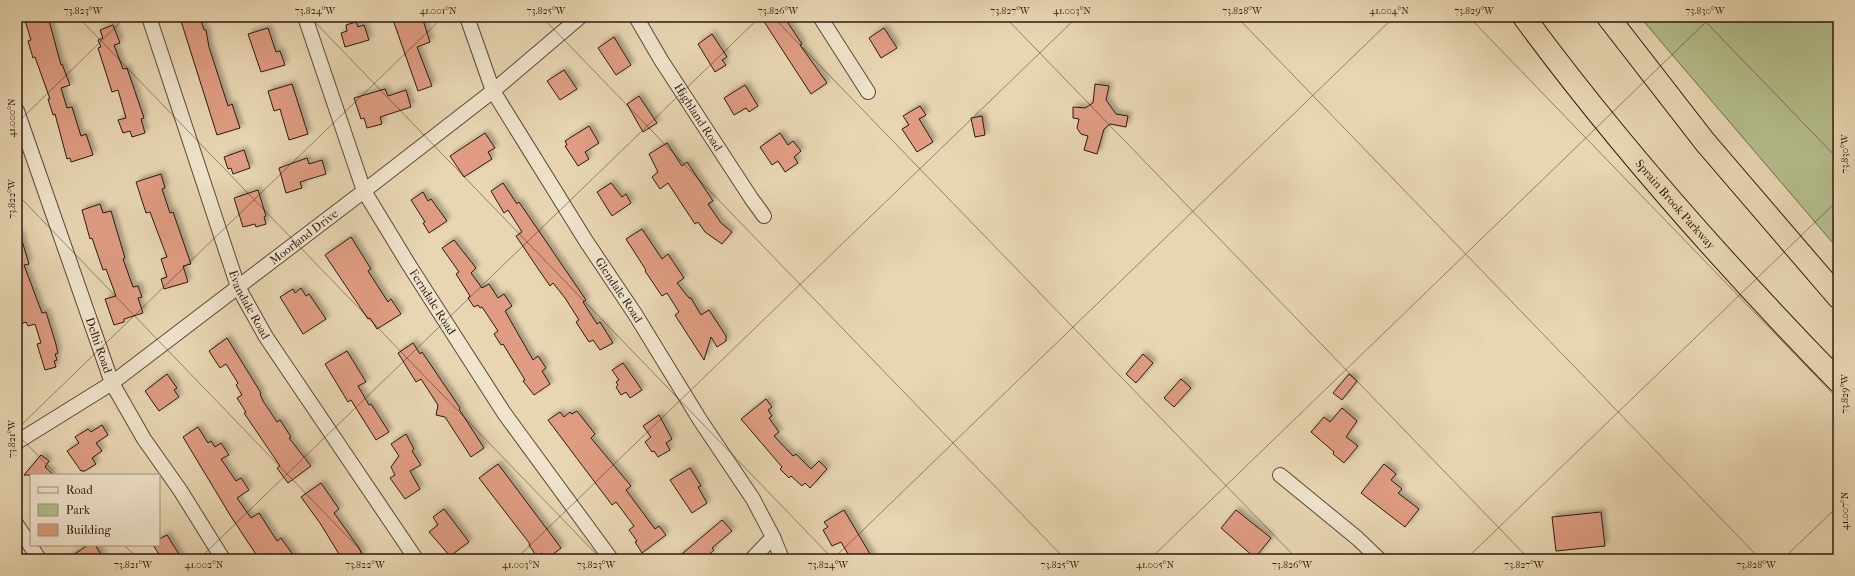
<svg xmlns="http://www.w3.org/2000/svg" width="1855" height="576" font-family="'IM FELL French Canon',serif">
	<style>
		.green { fill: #b5be8d; stroke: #706c4e }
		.building { fill: #df9c82; stroke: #2b1a0e; filter: url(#shadow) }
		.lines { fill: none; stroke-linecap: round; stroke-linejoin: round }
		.minor-casing { stroke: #5a4937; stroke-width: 16 }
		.motorway-casing { stroke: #2b1a0e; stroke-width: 24 }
		.minor { stroke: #f0e4cd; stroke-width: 14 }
		.motorway { stroke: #e8d6b2; stroke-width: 22 }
		.ticks { fill: none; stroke: #2b1a0e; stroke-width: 1; stroke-opacity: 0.45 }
		.labels { text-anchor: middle; stroke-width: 3.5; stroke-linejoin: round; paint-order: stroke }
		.street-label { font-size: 12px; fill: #2b1a0e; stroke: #f0e4cd }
		.neatline { fill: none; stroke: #2b1a0e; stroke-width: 1.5 }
		.ticks-label { font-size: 10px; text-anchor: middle; fill: #2b1a0e }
	</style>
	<defs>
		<filter id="shadow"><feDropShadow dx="3.5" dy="-3.5" stdDeviation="2" flood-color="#0004"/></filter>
	</defs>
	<rect width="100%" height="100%" fill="#e8d6b2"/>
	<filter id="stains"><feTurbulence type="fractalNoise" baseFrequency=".005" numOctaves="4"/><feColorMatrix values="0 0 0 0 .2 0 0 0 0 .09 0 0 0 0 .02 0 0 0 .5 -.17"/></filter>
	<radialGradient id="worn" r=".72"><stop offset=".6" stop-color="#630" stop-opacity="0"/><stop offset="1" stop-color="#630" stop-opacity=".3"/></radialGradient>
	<polygon class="green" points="1640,17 1838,17 1838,249"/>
	<g class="building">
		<polygon points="24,17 48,17 61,65 62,64 70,85 61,88 67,108 72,107 81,136 86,134 93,155 71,162 70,158 67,159 55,114 53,115 48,99 50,99 35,57 33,58 28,41 31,40"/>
		<polygon points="192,17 200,17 204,30 206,30 209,47 228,106 232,104 240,128 217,135 181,21"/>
		<polygon points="392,17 422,17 430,42 417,47 432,86 418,91"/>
		<polygon points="761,17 784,17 802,44 800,45 827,83 811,94"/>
		<polygon points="356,22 358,27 364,25 369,40 345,47 341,33 347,31 346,25"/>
		<polygon points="113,25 120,43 114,45 123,69 127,68 144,118 141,119 145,133 132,137 130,131 123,133 118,120 126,118 118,90 112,92 98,48 101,47 98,40 103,38 100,30"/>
		<polygon points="268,28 276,52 280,51 285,65 261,72 248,34"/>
		<polygon points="884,28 897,48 881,58 869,38"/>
		<polygon points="712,34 727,57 722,60 726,65 715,72 698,44"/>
		<polygon points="614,37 631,65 616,75 598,48"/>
		<polygon points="564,70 577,89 560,100 547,81"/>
		<polygon points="292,84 308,134 289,140 280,109 274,111 268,91"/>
		<polygon points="1095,84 1109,86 1106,100 1116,114 1128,116 1126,127 1110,124 1104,129 1097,154 1084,150 1088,136 1081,134 1077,128 1079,119 1073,118 1073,107 1085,108 1093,103"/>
		<polygon points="745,85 758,106 749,112 746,108 734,115 724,98"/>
		<polygon points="385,89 388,96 406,90 411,107 380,117 382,124 367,128 364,118 361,119 354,98"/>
		<polygon points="639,96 657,123 643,132 627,104"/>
		<polygon points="920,106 926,115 919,119 933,142 917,152 902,129 909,125 903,116"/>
		<polygon points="982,116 985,135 975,137 971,118"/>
		<polygon points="589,126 599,143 585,152 589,159 578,166 565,146 567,145 565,141"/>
		<polygon points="485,133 495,148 488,152 492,159 464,177 450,156"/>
		<polygon points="780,133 788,145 793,141 801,151 794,157 798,163 785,172 778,161 772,165 760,147"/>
		<polygon points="667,143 682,166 687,162 713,201 708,204 721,223 732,232 722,244 705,232 698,222 695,224 668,183 660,189 652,177 658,172 649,154"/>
		<polygon points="244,150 250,168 233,174 231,168 228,169 224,157"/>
		<polygon points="307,158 309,164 322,160 326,174 300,182 302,188 286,193 279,168"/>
		<polygon points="161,174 165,188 162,189 170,213 173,212 191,264 183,266 188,282 164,289 161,279 167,277 161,259 167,257 150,212 146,213 136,182"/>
		<polygon points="503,183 517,204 519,202 586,300 583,302 597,324 600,322 613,343 600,350 593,340 589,342 576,322 579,320 565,298 553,283 550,286 541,273 516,236 522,232 508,210 504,213 491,191"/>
		<polygon points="611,183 622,197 626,194 631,203 612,216 597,192"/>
		<polygon points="258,190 266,216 264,217 266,224 256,227 255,224 243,227 234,198"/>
		<polygon points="423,192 428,201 431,199 447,221 429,233 423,223 425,222 411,200"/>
		<polygon points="100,204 103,213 111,211 125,258 123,259 133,287 138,286 142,297 138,298 143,313 124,319 124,322 114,325 105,299 116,296 106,269 103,270 92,238 90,239 82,210"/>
		<polygon points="642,229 662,259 668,254 684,278 677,283 689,298 691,298 701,315 709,310 726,336 726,341 717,347 711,337 704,360 675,315 679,312 667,293 662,296 645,271 646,270 626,239"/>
		<polygon points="17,234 20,234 29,264 24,265 42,313 46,312 55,341 58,353 55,354 57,360 54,361 56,367 45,370 37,344 41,343 35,324 28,326 26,322 21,324 17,313"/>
		<polygon points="351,237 371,269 368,271 388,302 391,299 401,314 377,329 370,318 368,319 325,255"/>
		<polygon points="454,240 476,268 471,273 482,288 489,284 498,298 504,294 512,306 505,311 533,360 538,356 546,368 542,371 550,384 534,395 523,381 525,380 503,344 501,345 494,334 498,331 482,307 480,308 478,305 474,307 468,298 470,296 456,274 459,272 442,248"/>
		<polygon points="301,288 306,296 309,294 326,319 303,334 280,297 293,289 295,293"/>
		<polygon points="227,338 261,393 260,394 263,401 277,422 280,420 291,437 289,438 311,466 288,483 277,468 280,466 244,413 246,412 237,398 242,395 236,385 238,383 226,364 220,368 209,351"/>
		<polygon points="413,343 420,354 422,352 460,408 459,409 484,448 471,457 445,417 436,415 438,405 421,379 416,382 398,353"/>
		<polygon points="347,351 366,382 358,386 369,405 371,404 389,432 376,440 351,400 348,402 325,364"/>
		<polygon points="1143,354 1153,363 1136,383 1126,374"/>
		<polygon points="623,363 642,390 630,398 626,392 621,395 616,387 618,385 616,382 619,380 612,370"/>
		<polygon points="167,374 177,388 174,390 179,397 159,411 145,391"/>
		<polygon points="1349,374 1357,381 1342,400 1333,393"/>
		<polygon points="1181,379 1191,388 1174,407 1164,398"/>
		<polygon points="766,399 772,407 768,410 772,416 769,418 779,432 774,436 793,456 796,454 811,469 819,461 827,469 810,488 805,483 802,486 791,476 789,478 780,469 782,467 741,419"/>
		<polygon points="1342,408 1357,421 1346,437 1358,446 1344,463 1333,454 1334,452 1311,432 1324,417 1330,422"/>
		<polygon points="577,411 595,434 591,438 631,486 626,490 655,529 659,526 666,535 642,553 635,542 637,541 629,530 634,526 616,502 612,505 548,420 560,412 564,417 570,412 572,414"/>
		<polygon points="659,415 672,439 666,443 670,450 658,457 654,451 652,452 645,442 651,437 643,426"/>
		<polygon points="102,425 108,435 96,443 102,451 92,458 96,464 85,471 81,471 67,451 79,443 75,437 88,429 91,432"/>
		<polygon points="198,427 208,443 211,441 215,447 221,443 229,455 221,459 236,481 241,478 249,490 237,498 251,518 259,513 277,541 281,538 296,559 259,559 230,515 183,437"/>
		<polygon points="406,434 414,449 412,451 421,465 410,471 420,489 405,499 390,478 395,475 391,467 399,456 391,444"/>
		<polygon points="41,455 49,461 45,467 54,475 24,475"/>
		<polygon points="498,464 561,548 547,559 542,553 537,557 529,545 530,544 479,478"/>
		<polygon points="1384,464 1396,474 1391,480 1402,489 1398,493 1419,509 1405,527 1361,493"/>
		<polygon points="690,468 701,486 698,487 707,503 692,513 670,480"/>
		<polygon points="321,483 339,509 334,513 359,548 362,555 355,559 342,559 320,523 301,497"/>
		<polygon points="444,509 469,542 450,556 429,532 438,525 433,517"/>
		<polygon points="844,510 873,559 851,559 841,542 832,546 823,530 828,527 824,522"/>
		<polygon points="1236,510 1271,538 1255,558 1221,528"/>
		<polygon points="1601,512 1605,546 1556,551 1552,517"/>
		<polygon points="722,520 732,531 712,548 714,550 704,559 676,559"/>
		<polygon points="167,535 182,559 162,559 153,545 159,545 159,539"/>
		<polygon points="88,545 95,545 104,559 67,559"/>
	</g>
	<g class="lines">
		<g class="minor-casing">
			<g id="minor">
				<path id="s1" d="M 149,17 L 238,287 L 266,337 L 416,559"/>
				<path id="s2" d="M 305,17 L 364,191 L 409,265 L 504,413 L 611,559"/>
				<path id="s3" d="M 467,17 L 493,91 L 586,241 L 635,314 L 700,420 L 753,499 L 773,537 L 782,559"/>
				<path id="s4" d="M 636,17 L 661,60 L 751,198 L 764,216"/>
				<polyline points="820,17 868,92"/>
				<path id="s5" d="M 17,111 L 112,383 L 144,439 L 180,490 L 223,559"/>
				<path id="s6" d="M 17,442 L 112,383 L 364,191 L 493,91 L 580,17"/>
				<polyline points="1280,475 1357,538 1379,559"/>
				<polyline points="17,525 39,559"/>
				<polyline points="752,559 773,537"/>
			</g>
		</g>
		<g class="motorway-casing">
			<g id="motorway">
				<path id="s7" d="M 1524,17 C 1619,146 1726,266 1838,381"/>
				<polyline points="1608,17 1705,142 1838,297"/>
			</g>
		</g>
		<use href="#minor" class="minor"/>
		<use href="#motorway" class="motorway"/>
	</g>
	<path class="ticks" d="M 78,17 L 601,559M 310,17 L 833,559M 542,17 L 1065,559M 773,17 L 1297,559M 1005,17 L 1529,559M 1237,17 L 1760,559M 1469,17 L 1838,399M 1701,17 L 1838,159M 17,123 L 126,17M 17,194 L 369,559M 17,429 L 443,17M 17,434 L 57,475M 124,545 L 138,559M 199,559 L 760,17M 516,559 L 1077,17M 833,559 L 1394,17M 1150,559 L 1711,17M 1466,559 L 1838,200M 1783,559 L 1838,506"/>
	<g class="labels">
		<g class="street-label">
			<text dy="4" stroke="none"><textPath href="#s4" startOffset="118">Highland Road</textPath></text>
			<text dy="4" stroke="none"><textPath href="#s7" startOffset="241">Sprain Brook Parkway</textPath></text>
			<text dy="4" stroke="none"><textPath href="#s6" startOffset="353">Moorland Drive</textPath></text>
			<text dy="4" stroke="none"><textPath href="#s3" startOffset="314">Glendale Road</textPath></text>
			<text dy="4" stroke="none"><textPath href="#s2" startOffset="314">Ferndale Road</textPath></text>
			<text dy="4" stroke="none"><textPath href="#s1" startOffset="305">Evandale Road</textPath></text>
			<text dy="4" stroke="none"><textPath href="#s5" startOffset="248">Delhi Road</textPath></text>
		</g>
	</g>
	<rect width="1855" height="576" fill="none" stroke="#e8d6b2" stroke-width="44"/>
	<rect x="30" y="474" width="130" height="72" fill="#f0e4cd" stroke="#a19381"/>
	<rect x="38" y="487" width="20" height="6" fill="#f0e4cd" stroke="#a19381"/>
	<text x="66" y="494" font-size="12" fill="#2b1a0e">Road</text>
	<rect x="38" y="504" width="20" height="12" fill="#b5be8d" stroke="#a19381"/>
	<text x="66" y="514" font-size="12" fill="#2b1a0e">Park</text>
	<rect x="38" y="524" width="20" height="12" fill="#df9c82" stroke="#a19381"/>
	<text x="66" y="534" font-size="12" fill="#2b1a0e">Building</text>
	<rect x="22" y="22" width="1811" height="532" class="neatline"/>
	<g class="ticks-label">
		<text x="83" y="14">73.823°W</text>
		<text x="315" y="14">73.824°W</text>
		<text x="438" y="14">41.001°N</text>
		<text x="546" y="14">73.825°W</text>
		<text x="778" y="14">73.826°W</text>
		<text x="1010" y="14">73.827°W</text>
		<text x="1072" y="14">41.003°N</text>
		<text x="1242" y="14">73.828°W</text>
		<text x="1389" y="14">41.004°N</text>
		<text x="1474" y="14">73.829°W</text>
		<text x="1705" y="14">73.830°W</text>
		<text transform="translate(11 118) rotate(-90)" y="4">41.000°N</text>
		<text transform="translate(1844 154) rotate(-90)" y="4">73.830°W</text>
		<text transform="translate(11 199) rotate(-90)" y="4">73.822°W</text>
		<text transform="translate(1844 394) rotate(-90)" y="4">73.829°W</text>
		<text transform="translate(11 439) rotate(-90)" y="4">73.821°W</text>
		<text transform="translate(1844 511) rotate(-90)" y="4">41.007°N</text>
		<text x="133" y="568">73.821°W</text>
		<text x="204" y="568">41.002°N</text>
		<text x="365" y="568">73.822°W</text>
		<text x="521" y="568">41.003°N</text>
		<text x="596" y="568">73.823°W</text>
		<text x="828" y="568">73.824°W</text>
		<text x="1060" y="568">73.825°W</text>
		<text x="1155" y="568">41.005°N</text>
		<text x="1292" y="568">73.826°W</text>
		<text x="1524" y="568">73.827°W</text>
		<text x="1756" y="568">73.828°W</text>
	</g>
	<rect width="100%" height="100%" filter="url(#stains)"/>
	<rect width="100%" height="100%" fill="url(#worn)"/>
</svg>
